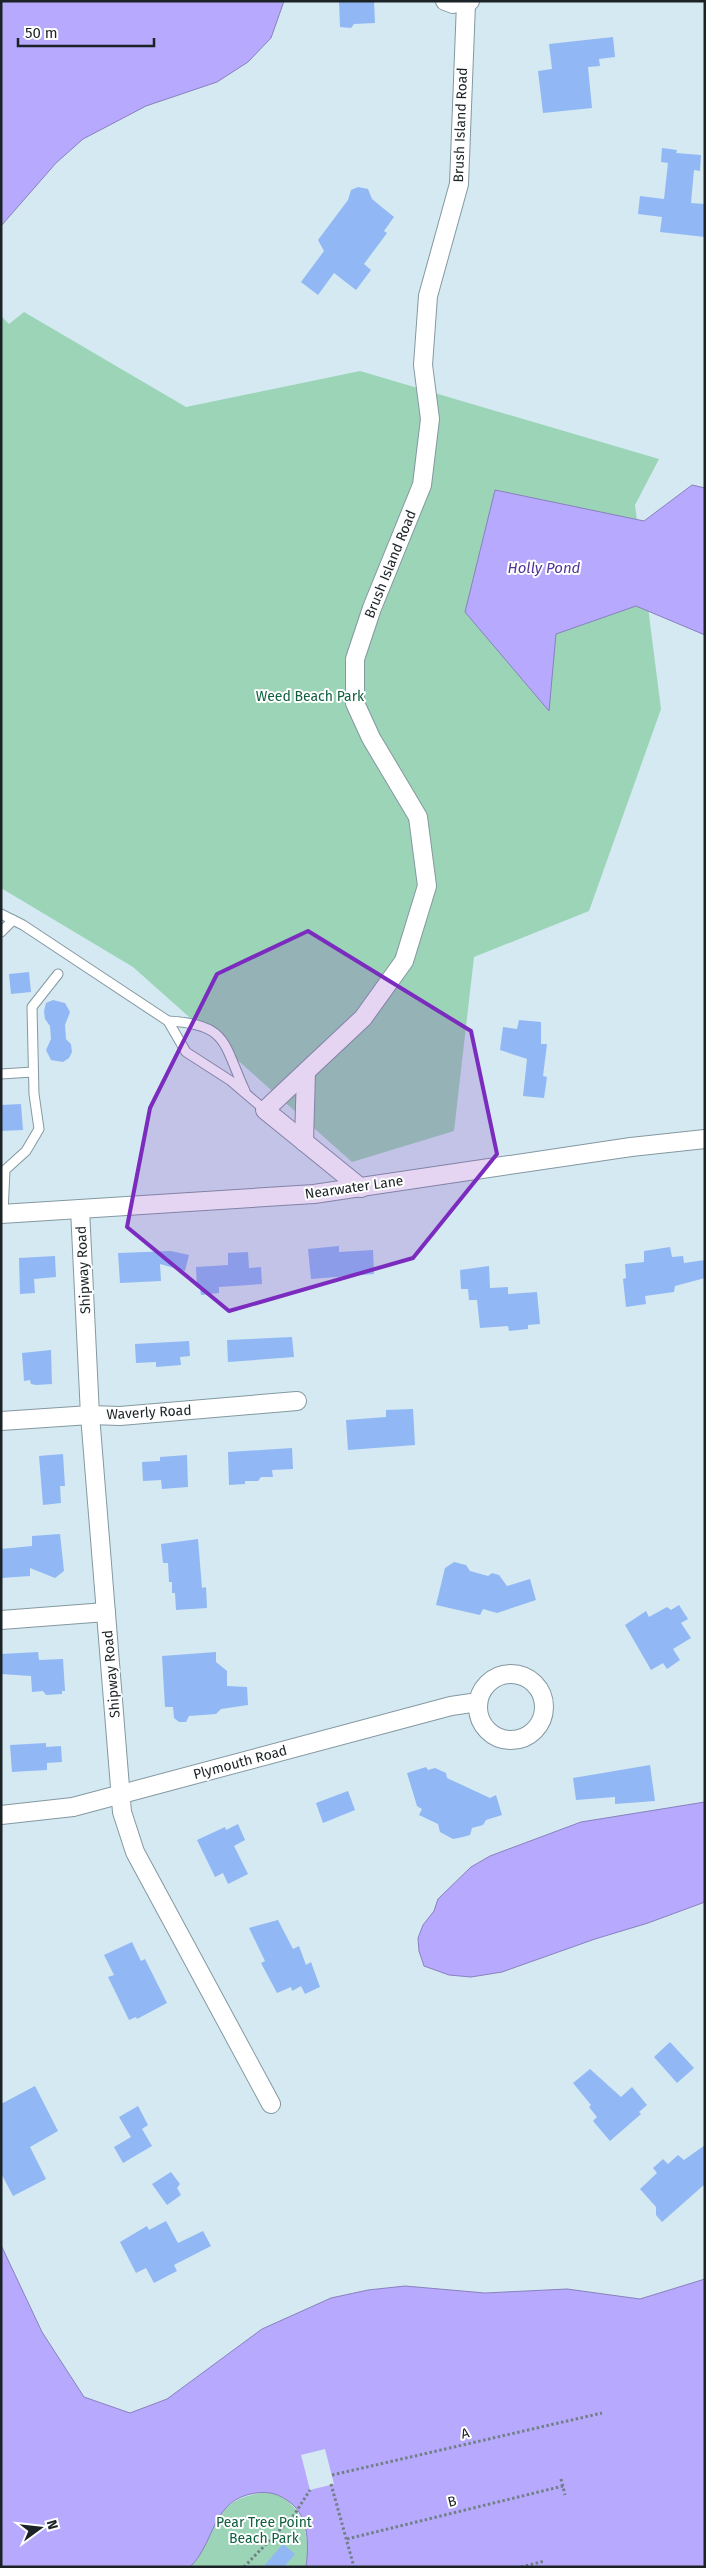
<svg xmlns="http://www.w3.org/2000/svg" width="706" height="2568" font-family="'Fira Sans',sans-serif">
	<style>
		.green { fill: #9bd4b6 }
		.water { fill: #b7a9fe; stroke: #8881bd }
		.pier { fill: #d4e9f2 }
		.building { fill: #91b8f4 }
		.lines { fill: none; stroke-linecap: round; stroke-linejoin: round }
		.lane-casing { stroke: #8498a1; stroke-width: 11 }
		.street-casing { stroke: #8498a1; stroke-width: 20 }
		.path { stroke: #728086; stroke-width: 3; stroke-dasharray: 2.5 2.5; stroke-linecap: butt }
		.lane { stroke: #fff; stroke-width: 9 }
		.street { stroke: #fff; stroke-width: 18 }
		.marked { fill: #7b2cbf; fill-opacity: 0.2; stroke: #7b2cbf; stroke-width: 4; stroke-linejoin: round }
		.labels { text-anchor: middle; stroke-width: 4; stroke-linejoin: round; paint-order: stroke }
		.street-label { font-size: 14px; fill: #1b2326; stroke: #fff }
		.park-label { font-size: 14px; fill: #0e5e3f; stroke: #fff }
		.water-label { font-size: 15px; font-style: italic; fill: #503596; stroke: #fff }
	</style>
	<rect width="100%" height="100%" fill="#d4e9f2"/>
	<g class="green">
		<polygon points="24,312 186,407 360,371 659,459 635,505 661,709 589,911 474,957 454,1131 352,1162 133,967 1,888 1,316 9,324"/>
		<path d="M 268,2492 C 303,2500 311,2535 306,2567 L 190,2567 C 197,2561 201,2551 205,2543 C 222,2509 228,2497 268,2492 Z"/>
	</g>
	<g class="water">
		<polygon points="1,1 284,1 271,38 248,62 217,82 146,106 83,139 56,163 1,226"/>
		<polygon points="692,485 705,488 705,635 636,606 556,634 549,711 465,612 495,490 644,521"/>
		<polygon points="705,1802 705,1902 648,1923 595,1939 502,1972 471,1977 449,1975 424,1966 419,1951 418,1938 423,1925 434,1911 438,1899 471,1867 490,1856 581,1822"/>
		<path d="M 1,2245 L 42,2332 L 84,2397 L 130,2413 L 167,2399 L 262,2329 L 331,2298 L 368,2290 L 405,2286 L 485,2293 L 567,2289 L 640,2299 L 705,2279 L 705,2567 L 306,2567 C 309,2545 309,2518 291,2503 C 279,2494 270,2491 256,2493 C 211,2499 216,2542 190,2567 L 1,2567 Z"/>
	</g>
	<polygon class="pier" points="325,2449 334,2484 310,2490 301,2455"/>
	<g class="building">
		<polygon points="339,1 374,1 375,23 354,24 351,28 340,27"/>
		<polygon points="613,37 615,57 599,59 600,66 588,67 592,108 543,113 538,71 552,69 549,44"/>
		<polygon points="662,148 677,150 676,153 701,155 700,171 694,170 691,203 705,204 705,237 660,232 662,217 638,214 640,196 664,199 668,163 661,162"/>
		<polygon points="358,187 368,189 372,199 394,217 384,231 387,233 364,264 371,270 356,290 334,273 318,295 301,282 324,251 318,240 348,200 351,190"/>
		<polygon points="29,972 31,992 11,994 9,974"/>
		<polygon points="53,1000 65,1003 70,1012 65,1025 66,1039 71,1044 72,1052 69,1058 63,1062 51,1060 46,1050 51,1039 50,1026 45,1019 44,1011 46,1003"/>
		<polygon points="519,1020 541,1022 541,1044 547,1044 543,1076 547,1077 544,1098 523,1096 527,1059 500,1050 503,1027 517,1029"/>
		<polygon points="21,1104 23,1130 1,1131 1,1105"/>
		<polygon points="339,1246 339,1252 373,1250 374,1274 311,1279 308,1249"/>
		<polygon points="670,1247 672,1257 683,1256 684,1263 705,1260 705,1278 675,1286 674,1292 645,1296 646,1304 626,1307 623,1279 626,1278 625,1264 644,1262 644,1251"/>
		<polygon points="171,1251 189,1255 185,1271 160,1264 161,1281 120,1283 118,1253"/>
		<polygon points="248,1252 249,1268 261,1267 262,1284 219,1287 219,1293 201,1295 200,1288 197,1288 196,1267 228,1265 228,1253"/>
		<polygon points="55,1256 56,1277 34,1279 35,1293 20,1294 19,1258"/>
		<polygon points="489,1266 490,1288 508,1287 508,1294 537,1292 540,1324 528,1325 528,1329 509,1331 508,1326 480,1328 477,1300 469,1300 468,1289 461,1289 460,1270"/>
		<polygon points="292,1337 294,1357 228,1362 227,1340"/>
		<polygon points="189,1341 190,1356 180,1357 181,1365 156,1367 156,1362 136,1363 135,1344"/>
		<polygon points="51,1350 52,1384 36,1385 31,1384 30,1380 24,1381 22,1353"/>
		<polygon points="413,1409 415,1445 348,1450 346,1420 386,1417 386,1410"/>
		<polygon points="292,1448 293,1469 272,1470 273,1477 261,1477 258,1481 245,1481 245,1484 229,1485 228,1452"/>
		<polygon points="63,1454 65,1486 60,1486 61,1503 43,1505 39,1456"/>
		<polygon points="187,1455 188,1487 162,1489 161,1480 143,1481 142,1462 160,1461 160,1457"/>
		<polygon points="60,1534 64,1571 55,1578 30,1568 30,1576 1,1578 1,1549 32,1546 32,1536"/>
		<polygon points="198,1539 202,1588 206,1587 207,1608 176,1610 175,1593 172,1593 172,1582 169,1582 168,1563 163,1563 161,1544"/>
		<polygon points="454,1562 466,1565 470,1571 488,1576 492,1573 499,1575 507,1586 530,1579 536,1600 497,1613 483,1609 480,1615 436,1605 445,1568"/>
		<polygon points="679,1605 688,1619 681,1623 691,1638 673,1649 680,1660 667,1669 663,1663 651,1670 625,1625 646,1611 649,1617 667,1607 671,1610"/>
		<polygon points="38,1652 39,1660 63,1659 65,1691 62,1691 62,1694 46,1695 43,1691 32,1692 31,1676 1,1674 1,1654"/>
		<polygon points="216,1652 216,1662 227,1671 227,1686 247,1687 248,1705 221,1709 216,1714 189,1716 186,1722 179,1722 174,1718 173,1707 165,1707 162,1656"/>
		<polygon points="46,1743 46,1747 61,1746 62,1762 47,1763 47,1770 12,1772 10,1745"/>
		<polygon points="650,1765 655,1801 615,1804 615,1797 576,1800 573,1778"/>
		<polygon points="426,1767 428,1770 435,1768 446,1773 447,1778 490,1798 496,1795 502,1815 486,1820 483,1825 472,1828 470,1835 463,1837 453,1839 440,1832 438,1824 419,1815 422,1809 417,1806 407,1773"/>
		<polygon points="348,1791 355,1810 323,1823 316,1803"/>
		<polygon points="238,1824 245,1840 234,1846 248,1874 228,1884 223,1873 215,1877 197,1840 225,1827 226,1830"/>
		<polygon points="278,1920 293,1949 299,1946 306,1965 311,1962 320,1987 305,1994 301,1986 292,1991 291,1987 277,1993 261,1963 265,1961 249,1928"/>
		<polygon points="132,1942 141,1961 145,1959 167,2003 137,2019 136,2017 129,2020 108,1977 114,1975 104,1955"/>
		<polygon points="670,2042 694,2068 677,2083 654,2057"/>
		<polygon points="590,2069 621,2097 632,2087 647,2105 639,2112 641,2114 610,2141 593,2121 597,2117 589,2107 591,2105 573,2083"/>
		<polygon points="35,2086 58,2131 30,2147 46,2179 13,2196 1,2173 1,2104"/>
		<polygon points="138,2106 148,2125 142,2129 152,2146 123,2163 114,2147 131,2137 119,2117"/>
		<polygon points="705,2145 705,2184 662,2222 656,2215 656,2207 640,2189 657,2173 653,2168 663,2159 668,2164 678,2155 684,2160"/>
		<polygon points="171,2172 180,2184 177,2188 181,2195 167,2205 152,2184"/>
		<polygon points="166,2221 178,2243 203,2231 211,2246 174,2265 177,2271 154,2283 146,2268 136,2273 120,2242 147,2226 149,2230"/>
		<polygon points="283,2544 295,2554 284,2567 263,2567"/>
	</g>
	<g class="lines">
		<g class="lane-casing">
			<g id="lane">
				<polyline points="1,914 23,925 168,1021 186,1052 231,1081 265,1110"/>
				<polyline points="1,932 13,920"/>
				<path d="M 168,1021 C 229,1024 223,1044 245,1091"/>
				<polyline points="1,1074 33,1072"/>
				<polyline points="3,1214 5,1170 26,1151 39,1129 34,1094 32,1007 58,974"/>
			</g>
		</g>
		<g class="street-casing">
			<g id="street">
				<polyline points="445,1 453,4 470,1"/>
				<polyline points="304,1142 306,1072"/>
				<polyline points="361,1188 265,1110 363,1018 404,961 427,886 418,817 371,738 355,703 355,659 372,608 422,485 430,419 423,365 428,296 459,184 466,3"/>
				<polyline points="80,1209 90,1415 122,1812 135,1852 271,2104"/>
				<polyline points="1,1214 314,1194 631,1147 705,1139"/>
				<polyline points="1,1421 90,1415 120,1416 297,1401"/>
				<polyline points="1,1620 106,1612"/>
				<circle cx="511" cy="1707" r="33"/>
				<polyline points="1,1815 73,1807 451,1706 478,1702"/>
			</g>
		</g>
		<g class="path">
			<polyline points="332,2475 602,2413"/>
			<polyline points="561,2479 565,2495"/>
			<polyline points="331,2484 354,2567"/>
			<polyline points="347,2539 563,2486"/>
			<polyline points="244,2567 294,2515 310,2490"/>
			<polyline points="521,2567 545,2561"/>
		</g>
		<use href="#lane" class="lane"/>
		<use href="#street" class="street"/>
	</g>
	<path class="marked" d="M 308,931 L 471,1031 L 497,1154 L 413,1258 L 229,1311 L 127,1227 L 150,1108 L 217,974 Z"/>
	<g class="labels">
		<g class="street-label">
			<text transform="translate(460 125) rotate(-88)" y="5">Brush Island Road</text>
			<text transform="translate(390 564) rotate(-68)" y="5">Brush Island Road</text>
			<text transform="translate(354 1187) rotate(-8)" y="5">Nearwater Lane</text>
			<text transform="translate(83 1270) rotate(-93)" y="5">Shipway Road</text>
			<text transform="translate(149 1412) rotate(-3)" y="5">Waverly Road</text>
			<text transform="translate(111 1674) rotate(-95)" y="5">Shipway Road</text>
			<text transform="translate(240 1762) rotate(-15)" y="5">Plymouth Road</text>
			<text transform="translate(465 2433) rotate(-13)" y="5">A</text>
			<text transform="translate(452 2501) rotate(-14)" y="5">B</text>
		</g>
		<g class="park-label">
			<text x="310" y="701">Weed Beach Park</text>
			<text x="264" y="2527">Pear Tree Point<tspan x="264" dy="16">Beach Park</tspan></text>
		</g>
		<g class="water-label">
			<text x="544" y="573">Holly Pond</text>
		</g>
	</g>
	<rect width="706" height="2568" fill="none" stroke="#1b2326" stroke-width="5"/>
	<g transform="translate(40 2528) rotate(75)" stroke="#ffffff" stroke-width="4" paint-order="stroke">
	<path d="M0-4L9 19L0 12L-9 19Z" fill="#1b2326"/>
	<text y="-8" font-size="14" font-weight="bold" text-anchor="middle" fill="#1b2326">N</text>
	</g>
	<path d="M18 38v8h136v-8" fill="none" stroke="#1b2326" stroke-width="2.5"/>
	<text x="25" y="38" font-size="15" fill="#1b2326" stroke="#ffffff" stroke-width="4" paint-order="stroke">50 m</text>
</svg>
